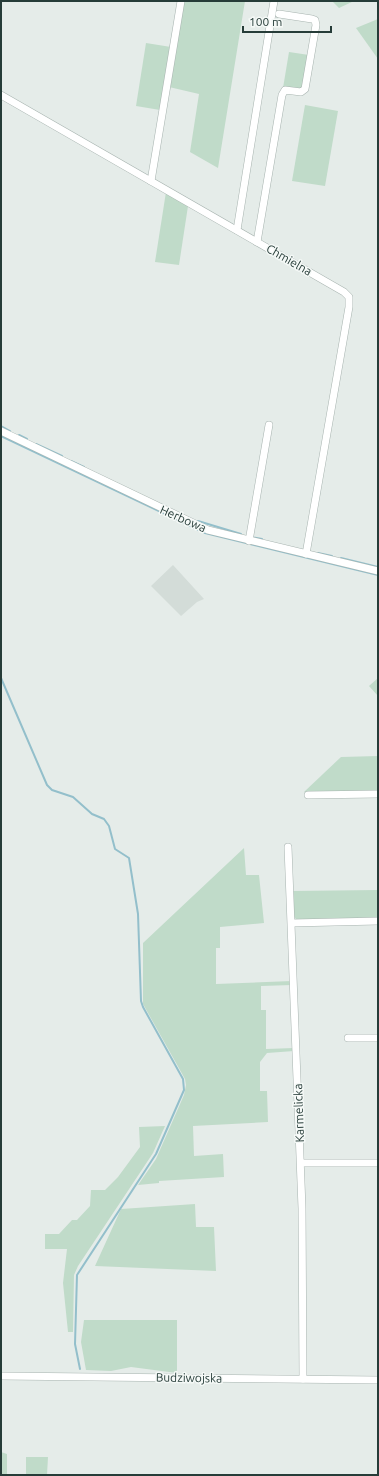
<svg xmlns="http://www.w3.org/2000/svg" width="379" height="1476" font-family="Ubuntu,sans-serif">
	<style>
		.built { fill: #d3dcd8 }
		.green { fill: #c0dbc9 }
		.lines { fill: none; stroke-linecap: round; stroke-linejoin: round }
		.stream { stroke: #93bfcb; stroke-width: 2 }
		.minor-casing { stroke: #a8b4b0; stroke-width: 8 }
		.minor { stroke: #fff; stroke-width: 7 }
		.labels { text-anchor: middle; stroke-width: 3; stroke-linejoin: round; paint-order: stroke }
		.street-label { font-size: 12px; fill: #263c38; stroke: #f5f9f7 }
	</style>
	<rect width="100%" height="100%" fill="#e5ece9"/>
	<polygon class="built" points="173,565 204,599 197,602 181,616 151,586"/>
	<g class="green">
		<polygon points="183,1 245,1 218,168 190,152 199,94 169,87"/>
		<polygon points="332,1 354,1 339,8"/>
		<polygon points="378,19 378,59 356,28"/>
		<polygon points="146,43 171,47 160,110 136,106"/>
		<polygon points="289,52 309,55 303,89 283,88"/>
		<polygon points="305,105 338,111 325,186 292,181"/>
		<polygon points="166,192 188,206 179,265 155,262"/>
		<polygon points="378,678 378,696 369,686"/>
		<polygon points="378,756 378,791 304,792 341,757"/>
		<polygon points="244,848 246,875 259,875 264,923 220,927 220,948 216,948 216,984 292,981 292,985 261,986 261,1010 266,1010 266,1049 294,1048 294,1051 267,1053 260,1062 260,1091 267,1091 268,1122 193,1126 194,1156 223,1154 224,1177 159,1181 159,1183 138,1185 156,1159 184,1095 186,1085 185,1079 143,1004 143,943"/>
		<polygon points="378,890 378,918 297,920 292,915 291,891"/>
		<polygon points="165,1126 153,1153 78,1266 74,1275 73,1332 68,1332 63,1283 67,1249 45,1249 45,1234 59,1234 72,1220 77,1220 90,1206 91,1190 105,1190 118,1177 140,1147 139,1127"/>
		<polygon points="195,1204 196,1227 214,1227 216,1271 95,1266 121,1209"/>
		<polygon points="84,1320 177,1320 177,1373 131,1367 111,1371 86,1370 81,1342"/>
		<polygon points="1,1452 7,1454 7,1475 1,1475"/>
		<polygon points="26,1457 48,1457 47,1475 26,1475"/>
	</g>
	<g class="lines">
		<g class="stream">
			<polyline points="1,426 10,431"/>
			<polyline points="19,435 27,439"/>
			<polyline points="1,436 205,533 378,575"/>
			<polyline points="36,444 62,456"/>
			<polyline points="71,461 84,467"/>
			<polyline points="198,521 241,534"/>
			<polyline points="251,537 262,539"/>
			<polyline points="318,553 332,556"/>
			<polyline points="341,558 378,567"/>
			<polyline points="1,678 47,785 52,790 73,797 92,814 104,819 109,826 115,849 129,858 138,914 141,1001 143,1007 183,1079 184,1090 156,1154 77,1275 75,1344 80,1369"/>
		</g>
		<g class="minor-casing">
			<g id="minor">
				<polyline points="1,95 344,292 349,297 349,307 306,554"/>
				<polyline points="151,181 181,1"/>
				<polyline points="237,230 274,1"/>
				<polyline points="257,242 282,95 285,90 301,92 305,89 316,25 315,20 312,19 279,14"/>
				<polyline points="1,431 208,530 378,571"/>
				<polyline points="249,541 269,425"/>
				<polyline points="308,795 378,794"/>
				<polyline points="288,847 302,1208 303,1379"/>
				<polyline points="292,923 378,921"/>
				<polyline points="348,1038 378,1038"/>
				<polyline points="301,1163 378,1163"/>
				<polyline points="1,1376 378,1380"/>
			</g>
		</g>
		<use href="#minor" class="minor"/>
	</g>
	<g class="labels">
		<g class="street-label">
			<text transform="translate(289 260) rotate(30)" y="4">Chmielna</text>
			<text transform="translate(183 519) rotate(24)" y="4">Herbowa</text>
			<text transform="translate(299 1113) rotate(-92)" y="4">Karmelicka</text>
			<text transform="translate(189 1378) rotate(1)" y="4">Budziwojska</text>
		</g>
	</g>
	<rect width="379" height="1476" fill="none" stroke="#263c38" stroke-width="4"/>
	<path d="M243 26v6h88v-6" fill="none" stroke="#263c38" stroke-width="2"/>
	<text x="249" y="26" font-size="12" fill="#263c38" stroke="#f5f9f7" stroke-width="3" paint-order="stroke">100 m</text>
</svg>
